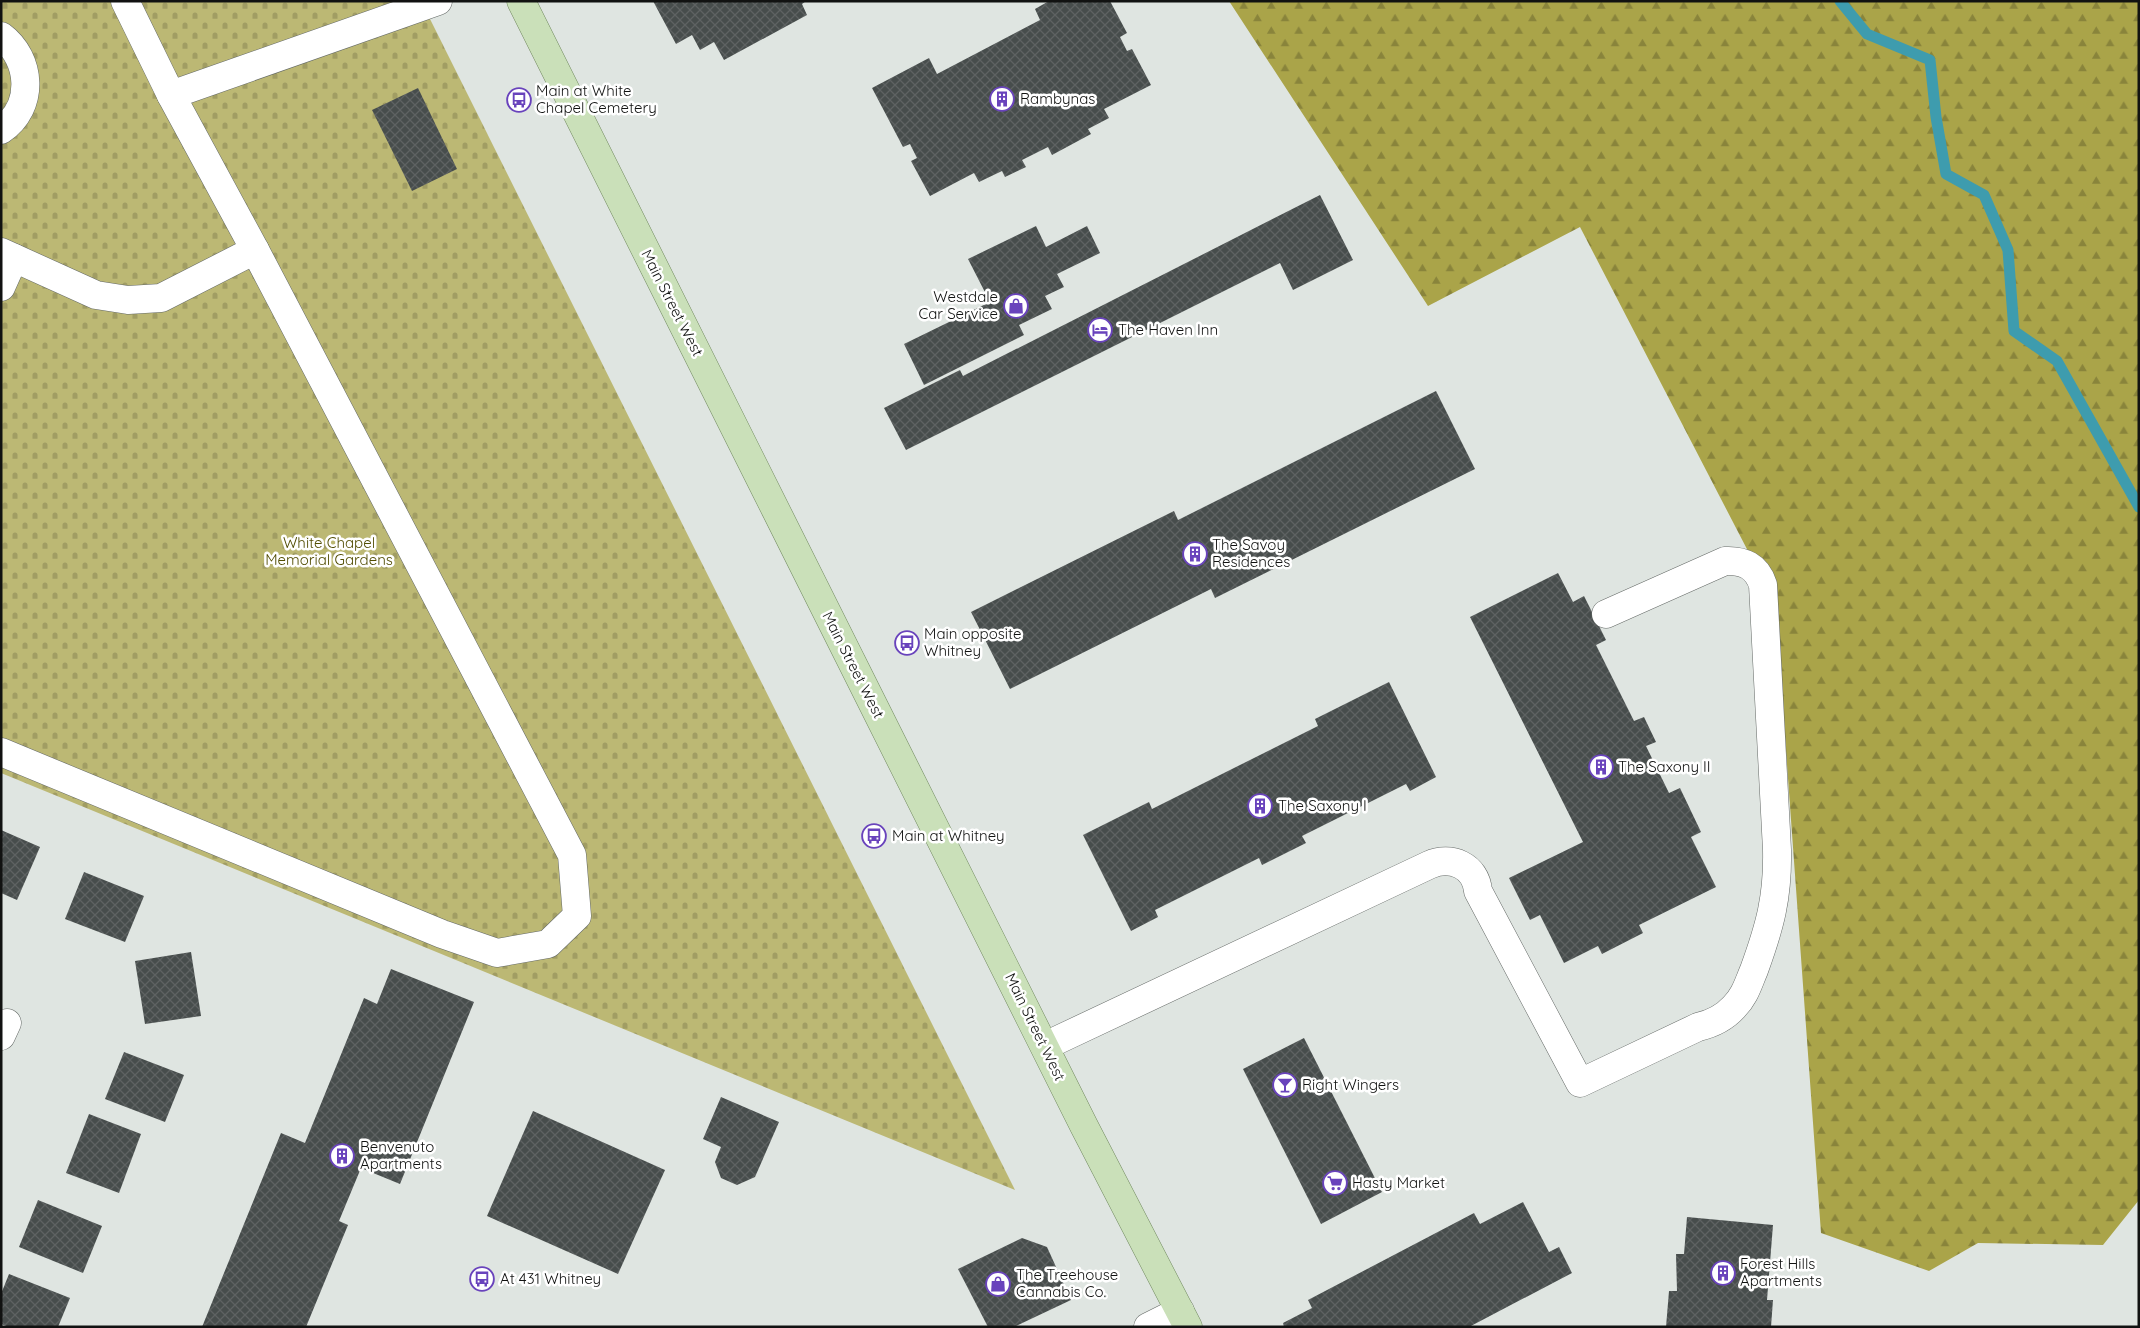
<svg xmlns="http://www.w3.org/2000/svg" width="2140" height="1328" font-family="Quicksand,sans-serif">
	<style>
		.forest { fill: url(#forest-firs) }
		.cemetery { fill: url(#cemetery-stones) }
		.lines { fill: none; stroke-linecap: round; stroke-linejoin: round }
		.stream { stroke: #3e9cae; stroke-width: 11 }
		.building { fill: url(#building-cross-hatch) }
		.minor-casing { stroke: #646966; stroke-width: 29 }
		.major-casing { stroke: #728a60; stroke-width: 29 }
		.minor { stroke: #fff; stroke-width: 28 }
		.major { stroke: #cae0b9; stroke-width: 28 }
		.labels { text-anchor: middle; stroke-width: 5; stroke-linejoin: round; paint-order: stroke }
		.poi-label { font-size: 15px; fill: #111211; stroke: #fff; text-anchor: start }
		.street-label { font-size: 15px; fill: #111211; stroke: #fff }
		.park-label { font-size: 15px; fill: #524d03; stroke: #fff }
	</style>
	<defs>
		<pattern id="forest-firs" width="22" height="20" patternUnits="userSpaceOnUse" patternTransform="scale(1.25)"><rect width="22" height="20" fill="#aaa449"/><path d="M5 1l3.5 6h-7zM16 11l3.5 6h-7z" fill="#89843b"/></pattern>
		<pattern id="cemetery-stones" width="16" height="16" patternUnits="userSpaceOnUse" patternTransform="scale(1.25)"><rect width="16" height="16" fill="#bcb874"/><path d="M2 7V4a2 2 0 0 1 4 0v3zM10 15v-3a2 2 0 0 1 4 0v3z" fill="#a19d63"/></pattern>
		<pattern id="building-cross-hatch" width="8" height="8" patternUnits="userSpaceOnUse" patternTransform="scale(1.25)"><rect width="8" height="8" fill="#474d4c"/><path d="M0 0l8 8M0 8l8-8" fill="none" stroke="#5e6262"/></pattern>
	</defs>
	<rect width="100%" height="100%" fill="#dfe5e1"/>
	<polygon class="forest" points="1229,1 2139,1 2139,1200 2103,1245 1978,1243 1929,1271 1821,1233 1785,737 1749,553 1580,227 1428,306"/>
	<polygon class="cemetery" points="1,1 421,1 1015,1190 1,773"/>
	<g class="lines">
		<polyline class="stream" points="1840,1 1867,34 1930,60 1936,117 1946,174 1984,195 2008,250 2014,331 2057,361 2139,507"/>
	</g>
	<g class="building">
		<polygon points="653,1 806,1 802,4 807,15 724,60 714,42 700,50 692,35 676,44"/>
		<polygon points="1049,1 1110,1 1127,33 1120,37 1127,51 1132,49 1151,85 1104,109 1109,118 1088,129 1091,134 1052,155 1048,147 1022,160 1026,167 1005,177 1002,171 979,182 974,173 930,196 911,161 917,158 910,144 903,147 872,88 929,58 937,74 1040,20 1035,9"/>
		<polygon points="418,88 457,169 412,191 372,110"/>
		<polygon points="1320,195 1353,260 1293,290 1280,263 906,450 884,408 960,370 963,376"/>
		<polygon points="1036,226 1046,247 1087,226 1100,253 1057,274 1064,287 1045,296 1052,309 1019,325 1024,335 924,385 904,344 990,302 968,259"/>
		<polygon points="1436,391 1475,469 1215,598 1211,589 1010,689 971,612 1174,511 1178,520"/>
		<polygon points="1558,573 1573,602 1584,596 1606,640 1596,645 1634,721 1644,717 1656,742 1646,746 1669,793 1680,788 1701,832 1691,837 1716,887 1639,925 1643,933 1602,954 1598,946 1564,963 1540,915 1530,920 1509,878 1583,842 1470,617"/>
		<polygon points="1389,682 1436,777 1410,791 1406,784 1302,836 1306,843 1262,865 1259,858 1155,910 1158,917 1131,931 1083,835 1149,802 1152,809 1318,726 1315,719"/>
		<polygon points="1,830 40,847 17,900 1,893"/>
		<polygon points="84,872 144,896 125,942 65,919"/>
		<polygon points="191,952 201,1016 145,1024 135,961"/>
		<polygon points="391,969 474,1002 400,1184 361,1168 339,1221 348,1225 306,1327 202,1327 281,1133 305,1143 364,998 377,1004"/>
		<polygon points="1304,1038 1382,1192 1321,1224 1243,1069"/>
		<polygon points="124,1052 184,1075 165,1122 105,1099"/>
		<polygon points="721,1097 779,1122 755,1177 737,1185 721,1178 715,1162 721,1147 703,1139"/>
		<polygon points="533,1111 665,1170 618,1274 487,1216"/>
		<polygon points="89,1114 141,1134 119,1193 66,1173"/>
		<polygon points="38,1200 102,1226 83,1273 19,1247"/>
		<polygon points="1523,1202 1549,1252 1559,1247 1572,1273 1469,1327 1284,1327 1283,1323 1312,1308 1308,1300 1474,1213 1480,1224"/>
		<polygon points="1687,1217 1773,1225 1767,1300 1773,1300 1771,1327 1666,1327 1669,1291 1677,1291 1676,1254 1684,1254"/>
		<polygon points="1022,1238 1047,1247 1071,1300 1014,1327 988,1327 958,1269"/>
		<polygon points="9,1274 70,1298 58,1327 9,1327 1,1324 1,1294"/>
	</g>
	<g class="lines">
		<g class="minor-casing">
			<g id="minor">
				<path d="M 1,36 C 32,59 35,107 1,130"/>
				<polyline points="171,95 438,1"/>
				<polyline points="1,252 96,295 128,300 161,298 255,250"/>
				<polyline points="1,287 14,258"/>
				<polyline points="1,752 442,934 497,953 548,944 577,916 572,855 255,250 171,95 125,1"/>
				<polyline points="1,1036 7,1023"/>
				<path d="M 1045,1046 L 1429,865 C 1451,855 1476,866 1478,891 L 1580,1083 L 1698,1027 C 1711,1024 1724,1018 1734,1007 C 1745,996 1748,984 1754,970 C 1770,926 1778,897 1777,850 L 1763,585 C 1757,566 1743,560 1725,561 L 1606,614"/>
				<polyline points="1148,1327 1180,1311"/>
			</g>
		</g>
		<g class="major-casing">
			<polyline id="major" points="521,1 1084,1126 1188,1327"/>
		</g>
		<use href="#minor" class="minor"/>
		<use href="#major" class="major"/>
	</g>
	<defs>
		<g id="building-ring" transform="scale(1.25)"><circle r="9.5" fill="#fff" stroke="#6943bc" stroke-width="1.5"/><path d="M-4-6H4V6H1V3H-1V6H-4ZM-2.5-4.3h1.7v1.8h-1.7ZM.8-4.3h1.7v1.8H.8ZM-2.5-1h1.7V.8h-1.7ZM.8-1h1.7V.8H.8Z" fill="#6943bc"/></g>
		<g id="bus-ring" transform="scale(1.25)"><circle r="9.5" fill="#fff" stroke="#6943bc" stroke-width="1.5"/><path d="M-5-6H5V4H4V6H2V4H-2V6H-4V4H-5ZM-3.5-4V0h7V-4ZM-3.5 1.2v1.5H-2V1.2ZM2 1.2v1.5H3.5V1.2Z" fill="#6943bc"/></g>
		<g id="shop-ring" transform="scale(1.25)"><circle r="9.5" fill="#fff" stroke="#6943bc" stroke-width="1.5"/><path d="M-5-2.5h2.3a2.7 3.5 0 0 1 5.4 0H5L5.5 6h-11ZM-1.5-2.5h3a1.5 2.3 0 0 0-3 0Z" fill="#6943bc"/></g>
		<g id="hotel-ring" transform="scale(1.25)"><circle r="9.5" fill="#fff" stroke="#6943bc" stroke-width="1.5"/><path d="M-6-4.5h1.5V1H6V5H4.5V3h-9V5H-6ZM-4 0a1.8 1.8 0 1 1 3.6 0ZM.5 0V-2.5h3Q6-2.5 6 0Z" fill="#6943bc"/></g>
		<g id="bar-ring" transform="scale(1.25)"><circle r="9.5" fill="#fff" stroke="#6943bc" stroke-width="1.5"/><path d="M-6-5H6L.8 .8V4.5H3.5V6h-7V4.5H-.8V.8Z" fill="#6943bc"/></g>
		<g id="supermarket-ring" transform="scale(1.25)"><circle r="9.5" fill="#fff" stroke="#6943bc" stroke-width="1.5"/><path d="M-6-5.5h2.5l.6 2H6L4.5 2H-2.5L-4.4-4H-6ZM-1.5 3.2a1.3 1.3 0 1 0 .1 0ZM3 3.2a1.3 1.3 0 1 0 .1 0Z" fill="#6943bc"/></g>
	</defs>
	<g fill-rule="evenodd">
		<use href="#building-ring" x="1002" y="99"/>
		<use href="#bus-ring" x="519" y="100"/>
		<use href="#shop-ring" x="1016" y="306"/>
		<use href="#hotel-ring" x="1100" y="330"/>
		<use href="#building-ring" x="1195" y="554"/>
		<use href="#bus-ring" x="907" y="643"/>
		<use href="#building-ring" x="1601" y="767"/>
		<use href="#building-ring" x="1260" y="806"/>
		<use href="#bus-ring" x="874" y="836"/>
		<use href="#bar-ring" x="1285" y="1085"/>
		<use href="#building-ring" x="342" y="1156"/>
		<use href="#supermarket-ring" x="1335" y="1183"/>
		<use href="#building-ring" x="1723" y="1273"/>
		<use href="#bus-ring" x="482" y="1279"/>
		<use href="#shop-ring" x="998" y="1284"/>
	</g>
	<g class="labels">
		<g class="poi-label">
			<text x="536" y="96">Main at White<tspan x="536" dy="17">Chapel Cemetery</tspan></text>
			<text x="1020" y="104">Rambynas</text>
			<text x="998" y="302" text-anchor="end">Westdale<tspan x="998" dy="17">Car Service</tspan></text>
			<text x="1118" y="335">The Haven Inn</text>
			<text x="1212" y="550">The Savoy<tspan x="1212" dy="17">Residences</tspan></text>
			<text x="924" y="639">Main opposite<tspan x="924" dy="17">Whitney</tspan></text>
			<text x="1618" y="772">The Saxony II</text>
			<text x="1278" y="811">The Saxony I</text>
			<text x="892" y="841">Main at Whitney</text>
			<text x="1302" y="1090">Right Wingers</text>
			<text x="360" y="1152">Benvenuto<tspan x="360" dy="17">Apartments</tspan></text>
			<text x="1352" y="1188">Hasty Market</text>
			<text x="1740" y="1269">Forest Hills<tspan x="1740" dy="17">Apartments</tspan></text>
			<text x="1016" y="1280">The Treehouse<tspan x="1016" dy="17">Cannabis Co.</tspan></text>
			<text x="500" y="1284">At 431 Whitney</text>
		</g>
		<g class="street-label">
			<text transform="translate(672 303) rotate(63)" y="5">Main Street West</text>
			<text transform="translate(853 665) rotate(63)" y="5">Main Street West</text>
			<text transform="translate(1035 1027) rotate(64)" y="5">Main Street West</text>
		</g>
		<g class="park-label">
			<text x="329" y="548">White Chapel<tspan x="329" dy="17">Memorial Gardens</tspan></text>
		</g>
	</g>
	<rect width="2140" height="1328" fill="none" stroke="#111211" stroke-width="5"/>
</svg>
